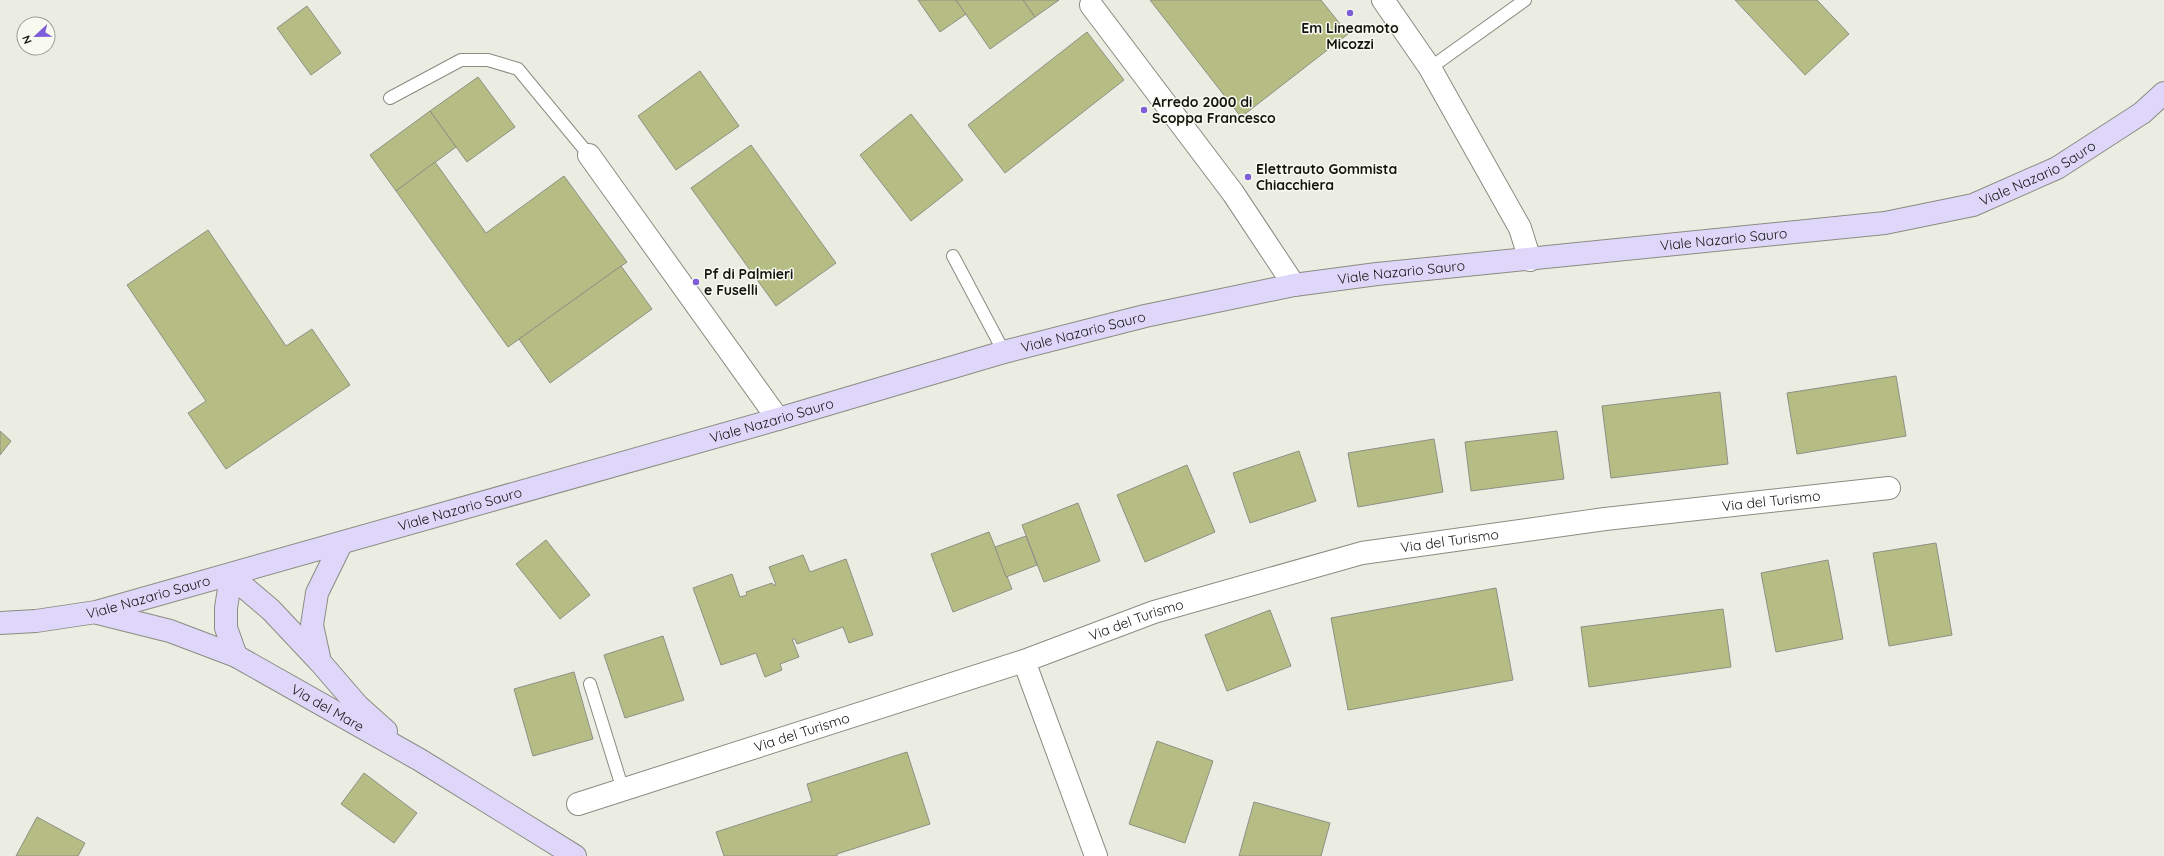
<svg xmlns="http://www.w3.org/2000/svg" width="2164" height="856" font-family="Quicksand,sans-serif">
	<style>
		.building { fill: #b6bd84; stroke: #8e8f85 }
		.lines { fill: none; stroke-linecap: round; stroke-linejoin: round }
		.lane-casing { stroke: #8a8c81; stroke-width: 14 }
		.street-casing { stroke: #8a8c81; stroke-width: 24 }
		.secondary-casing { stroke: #8a8c81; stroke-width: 24 }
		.lane { stroke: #fff; stroke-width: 12 }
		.street { stroke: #fff; stroke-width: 22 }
		.secondary { stroke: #dfd7fa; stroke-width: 22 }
		.poi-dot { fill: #7d5dd8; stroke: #f8faef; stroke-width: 1.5 }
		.labels { text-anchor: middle; stroke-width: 3; stroke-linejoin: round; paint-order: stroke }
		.poi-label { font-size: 14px; font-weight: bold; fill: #131410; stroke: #f8faef; text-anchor: start }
		.street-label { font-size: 14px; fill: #131410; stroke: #f8faef }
	</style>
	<rect width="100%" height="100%" fill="#ebede2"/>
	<g class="building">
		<polygon points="918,0 956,0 966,14 940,32"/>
		<polygon points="956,0 1023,0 1035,17 990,49"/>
		<polygon points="1023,0 1059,0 1035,17"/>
		<polygon points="1150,0 1321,0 1348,34 1241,117"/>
		<polygon points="1735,0 1817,0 1849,34 1805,75"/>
		<polygon points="307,6 341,53 311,75 277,28"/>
		<polygon points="1087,32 1124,80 1005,173 968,125"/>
		<polygon points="700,71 739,126 676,170 638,116"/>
		<polygon points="478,77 515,127 467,162 430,111"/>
		<polygon points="430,111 456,147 396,191 370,155"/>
		<polygon points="911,114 963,180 911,221 860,155"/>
		<polygon points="751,145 836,263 776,306 691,188"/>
		<polygon points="435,162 486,233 564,176 627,262 508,347 396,191"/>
		<polygon points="208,230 286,346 312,329 350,385 226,469 188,413 206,401 127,285"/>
		<polygon points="621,266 652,309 550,383 519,339"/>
		<polygon points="1896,376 1906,436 1797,454 1787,393"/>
		<polygon points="1720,392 1728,464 1611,478 1602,406"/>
		<polygon points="0,431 11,441 0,455"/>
		<polygon points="1557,431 1564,479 1471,491 1465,442"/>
		<polygon points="1434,439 1443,492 1358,507 1348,453"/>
		<polygon points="1299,451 1316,501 1250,523 1233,473"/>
		<polygon points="1187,465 1215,532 1145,562 1117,495"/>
		<polygon points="1078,503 1100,561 1044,582 1022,525"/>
		<polygon points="989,532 1012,589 953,612 931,554"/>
		<polygon points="1026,536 1037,565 1006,577 995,547"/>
		<polygon points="546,540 590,595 560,619 516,564"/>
		<polygon points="1936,543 1952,635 1889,646 1873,553"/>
		<polygon points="803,555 810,572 846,559 873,635 849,643 843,627 797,644 795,639 792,639 799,657 780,664 782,670 765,677 756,653 721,665 693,588 732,574 740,597 747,595 746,592 772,583 773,585 776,585 769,567"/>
		<polygon points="1828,560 1843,639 1776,652 1761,573"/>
		<polygon points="1496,588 1513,680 1348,710 1331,618"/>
		<polygon points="1723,609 1731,667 1589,687 1581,627"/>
		<polygon points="1270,610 1291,666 1227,691 1205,635"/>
		<polygon points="663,636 684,700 625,718 604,655"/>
		<polygon points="574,672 593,739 533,756 514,689"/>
		<polygon points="1157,741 1213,761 1185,843 1129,824"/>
		<polygon points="907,752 930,824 837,854 837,856 724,856 716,832 812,801 807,784"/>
		<polygon points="364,773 417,813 394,843 341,804"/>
		<polygon points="1254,802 1330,823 1321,856 1239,856"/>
		<polygon points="37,817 85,843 78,856 16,856"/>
	</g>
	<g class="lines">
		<g class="lane-casing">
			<g id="lane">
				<polyline points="1430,68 1525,0"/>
				<polyline points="390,98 461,60 488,60 518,69 589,155"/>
				<polyline points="953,256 1004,352"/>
				<polyline points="590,684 623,790"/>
			</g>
		</g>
		<g class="street-casing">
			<g id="street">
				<polyline points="1383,0 1430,68 1520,228 1530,260"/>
				<polyline points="1091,5 1233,193 1294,285"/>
				<polyline points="589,155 778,419"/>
				<polyline points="1024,661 1096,856"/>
				<path id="s1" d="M 578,804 L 1024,661 L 1154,612 L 1362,553 L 1605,519 L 1889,488"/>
			</g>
		</g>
		<g class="secondary-casing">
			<g id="secondary">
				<polyline points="341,544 317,593 312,625 320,662 358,706 386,731"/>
				<polyline points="231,576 271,610 319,661"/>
				<polyline points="231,576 226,608 226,628 236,656"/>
				<path id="s2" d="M 98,613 L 170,631 L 236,656 L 420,760 L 575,856"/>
				<path id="s3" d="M 0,623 L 36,621 L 96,612 L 778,419 L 1004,352 L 1145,316 L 1294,285 L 1377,274 L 1885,223 L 1973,205 L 2057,168 L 2142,113 L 2164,93"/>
			</g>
		</g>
		<use href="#lane" class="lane"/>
		<use href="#street" class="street"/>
		<use href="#secondary" class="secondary"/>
	</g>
	<g class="poi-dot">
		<circle cx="1350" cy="13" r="4"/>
		<circle cx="1144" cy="110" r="4"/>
		<circle cx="1248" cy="177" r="4"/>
		<circle cx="696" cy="282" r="4"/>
	</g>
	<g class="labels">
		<g class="poi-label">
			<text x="1350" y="33" text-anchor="middle">Em Lineamoto<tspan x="1350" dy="16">Micozzi</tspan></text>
			<text x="1152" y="107">Arredo 2000 di<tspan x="1152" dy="16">Scoppa Francesco</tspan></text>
			<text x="1256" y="174">Elettrauto Gommista<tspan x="1256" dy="16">Chiacchiera</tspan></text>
			<text x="704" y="279">Pf di Palmieri<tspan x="704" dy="16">e Fuselli</tspan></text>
		</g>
		<g class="street-label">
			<text dy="5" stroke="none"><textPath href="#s3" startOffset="2095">Viale Nazario Sauro</textPath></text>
			<text dy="5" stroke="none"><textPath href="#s3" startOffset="1771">Viale Nazario Sauro</textPath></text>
			<text dy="5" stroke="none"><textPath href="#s3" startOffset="1447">Viale Nazario Sauro</textPath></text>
			<text dy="5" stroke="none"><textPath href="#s3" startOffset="1123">Viale Nazario Sauro</textPath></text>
			<text dy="5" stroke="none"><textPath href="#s3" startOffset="799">Viale Nazario Sauro</textPath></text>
			<text dy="5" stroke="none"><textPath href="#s1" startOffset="1236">Via del Turismo</textPath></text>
			<text dy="5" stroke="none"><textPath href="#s3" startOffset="475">Viale Nazario Sauro</textPath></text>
			<text dy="5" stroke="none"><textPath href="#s1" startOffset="912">Via del Turismo</textPath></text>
			<text dy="5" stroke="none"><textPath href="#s3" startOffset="151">Viale Nazario Sauro</textPath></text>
			<text dy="5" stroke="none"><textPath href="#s1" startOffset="588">Via del Turismo</textPath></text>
			<text dy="5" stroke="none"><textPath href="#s2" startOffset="250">Via del Mare</textPath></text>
			<text dy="5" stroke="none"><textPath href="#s1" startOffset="235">Via del Turismo</textPath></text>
		</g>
	</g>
	<g transform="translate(36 36) rotate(248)"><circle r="19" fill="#f8faef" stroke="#9c9e96"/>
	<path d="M0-3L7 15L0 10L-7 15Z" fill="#7d5dd8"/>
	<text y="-6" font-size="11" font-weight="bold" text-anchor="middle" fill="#131410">N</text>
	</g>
</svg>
